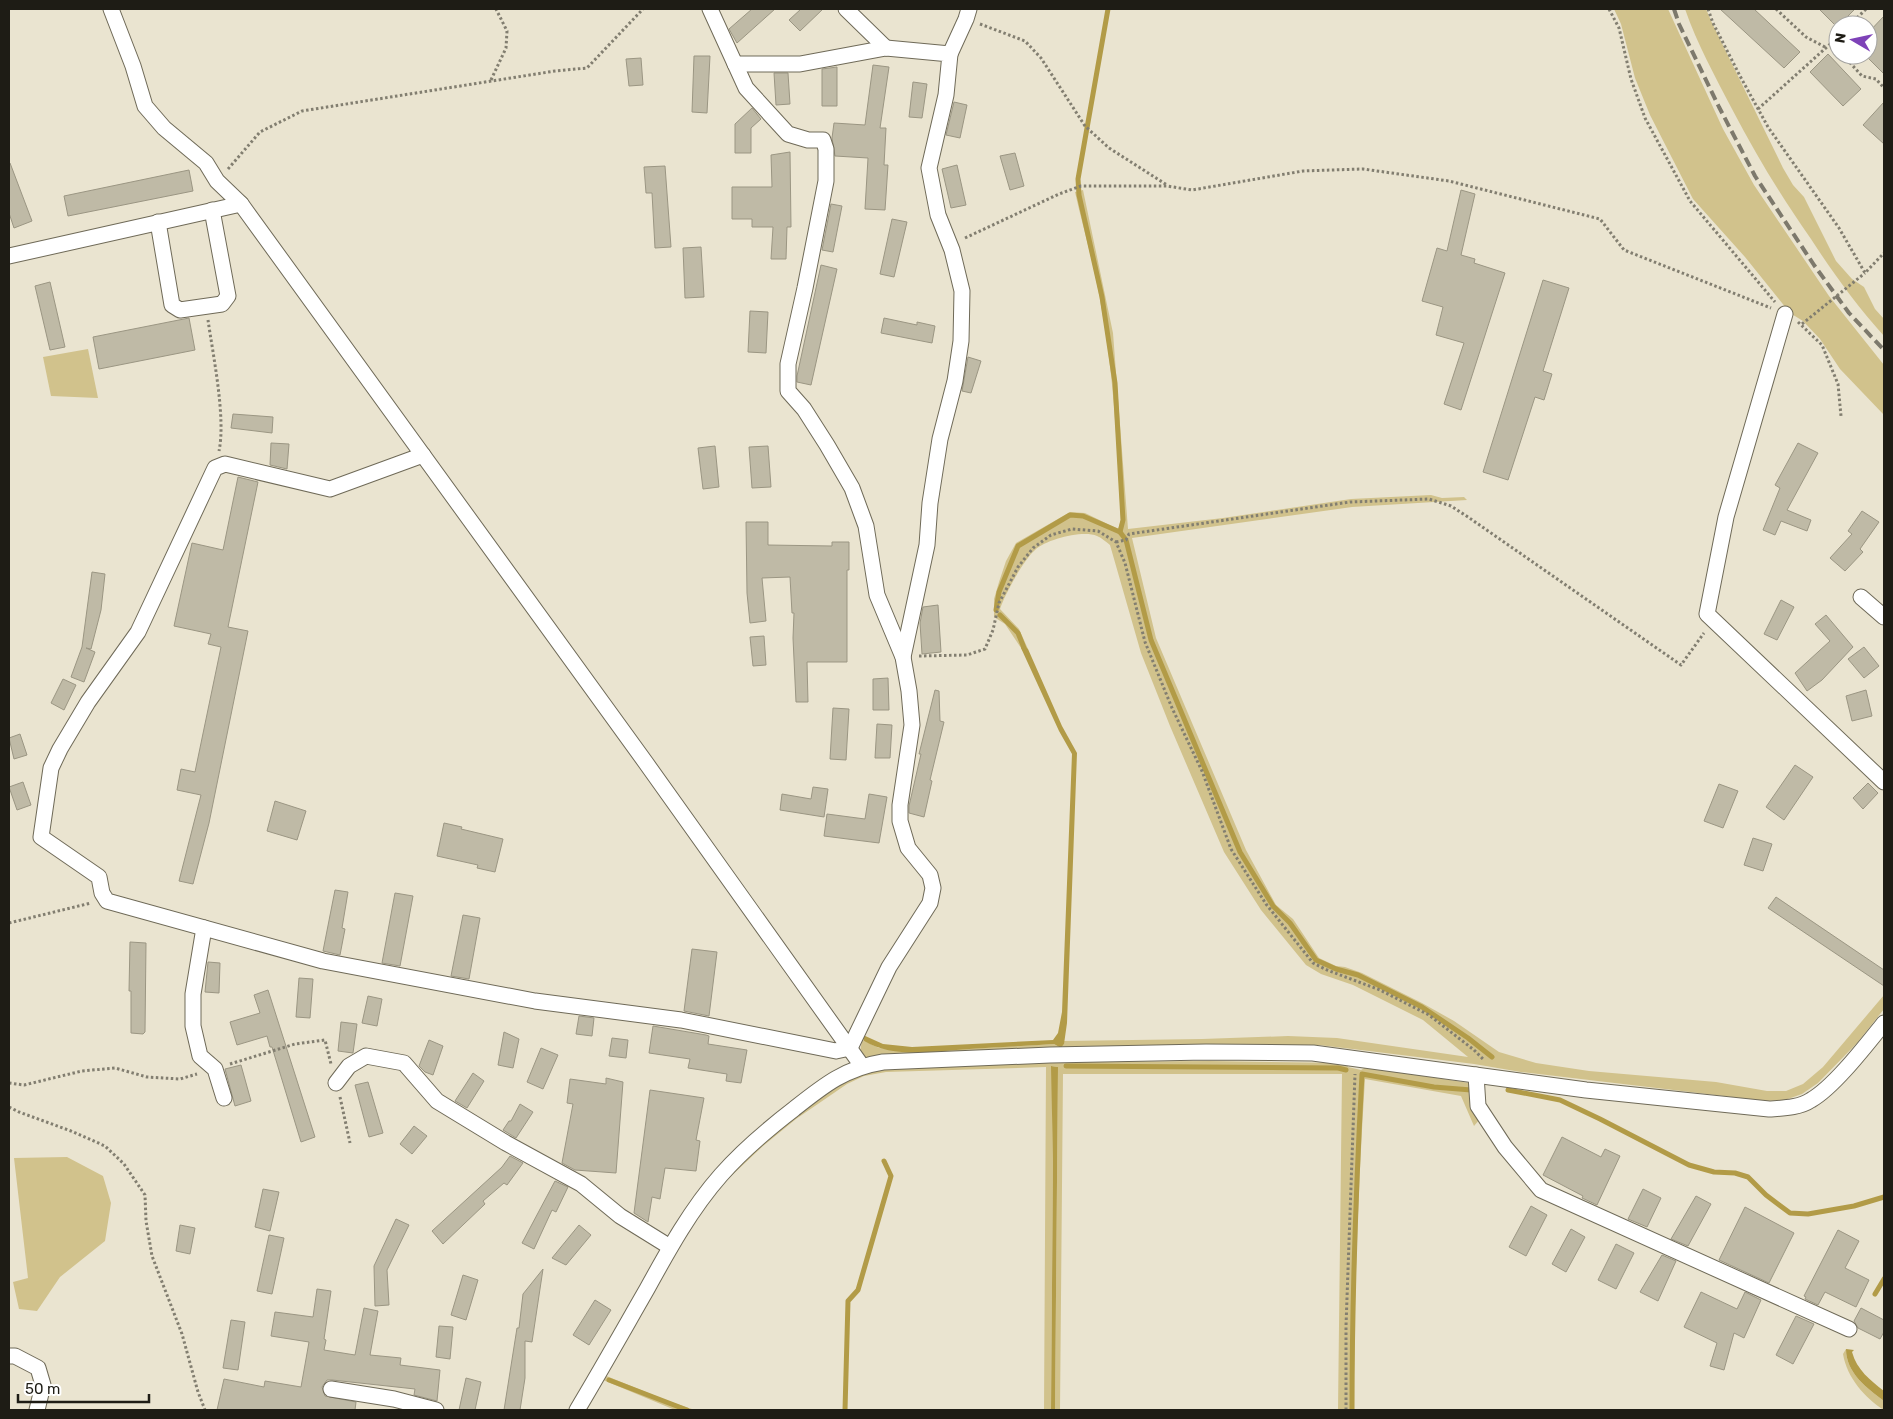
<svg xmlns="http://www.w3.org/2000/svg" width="1893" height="1419" font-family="Rubik,sans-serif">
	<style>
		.green { fill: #d1c28c }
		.water { fill: #b29b47 }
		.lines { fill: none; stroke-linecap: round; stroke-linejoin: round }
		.stream { stroke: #b29b47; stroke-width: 5 }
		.building { fill: #bfbaa6; stroke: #9b9683 }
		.minor-casing { stroke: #6f6a58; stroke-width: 17 }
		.path { stroke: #827e70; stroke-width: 3; stroke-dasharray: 2.5 2.5; stroke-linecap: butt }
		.minor { stroke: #fff; stroke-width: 15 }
		.rail { stroke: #7d796c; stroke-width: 4; stroke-dasharray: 10 5; stroke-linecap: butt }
		.path-bridge { stroke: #827e70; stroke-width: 3; stroke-dasharray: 2.5 2.5; stroke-linecap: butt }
	</style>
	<rect width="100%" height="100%" fill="#eae4d0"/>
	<g class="green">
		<polygon points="1614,9 1668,9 1723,129 1754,185 1829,296 1884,365 1884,415 1840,369 1820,339 1803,321 1790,313 1745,257 1693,199 1650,115 1635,78 1621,24"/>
		<path d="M 1685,9 L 1706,9 L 1712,23 L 1783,168 L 1793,185 L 1804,197 L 1836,261 L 1852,279 L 1864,287 L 1875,309 L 1884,319 L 1884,336 C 1857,306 1833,273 1811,239 C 1781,196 1756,155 1732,109 C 1715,76 1697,44 1685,9 Z"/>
		<path d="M 1083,190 L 1113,333 L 1128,529 L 1223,518 L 1351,499 L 1431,495 L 1442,498 L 1464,497 L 1467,500 L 1352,507 L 1132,538 L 1156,638 L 1246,850 L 1276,905 L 1293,919 L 1319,958 L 1336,966 L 1345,967 L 1362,973 L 1422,1003 L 1454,1021 L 1499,1052 L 1536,1063 L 1589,1071 L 1716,1082 L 1767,1091 L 1786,1091 L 1803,1084 L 1823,1067 L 1884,995 L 1884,1009 L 1857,1043 L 1818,1083 L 1802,1094 L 1785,1100 L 1766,1101 L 1521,1072 L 1474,1064 L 1369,1051 L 1319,1045 L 1255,1045 L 864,1060 L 860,1052 L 863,1035 L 864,1041 L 879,1048 L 930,1051 L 1054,1044 L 1061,1048 L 1064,1044 L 1064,1041 L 1202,1039 L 1288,1036 L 1337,1038 L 1468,1057 L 1423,1020 L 1353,985 L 1321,974 L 1306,965 L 1261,910 L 1224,852 L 1170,726 L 1141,653 L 1110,545 C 1106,542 1102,538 1097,536 C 1083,530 1047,539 1035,550 C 1024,559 1004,596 1000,609 L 1019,629 L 1028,649 L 1022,644 L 1021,648 L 1005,624 L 994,617 L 994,599 L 999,582 L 1006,561 L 1016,543 L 1070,512 L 1085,513 L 1118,529 L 1121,520 C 1117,446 1114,372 1100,300 C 1094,264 1083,228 1075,192 Z"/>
		<polygon points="88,349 98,398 51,396 43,357"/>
		<path d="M 1210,1061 L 1347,1063 L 1348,1067 L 1361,1070 L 1366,1067 L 1469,1083 L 1480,1119 L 1474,1126 L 1461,1096 L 1365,1079 C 1358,1190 1354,1300 1354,1410 L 1338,1410 L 1342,1074 L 1063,1074 L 1060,1410 L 1055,1410 L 1058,1067 L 1052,1066 L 1053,1161 L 1051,1410 L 1044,1410 L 1046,1067 L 886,1072 L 864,1076 L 847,1084 L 796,1119 L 763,1146 L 710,1196 L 678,1247 L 648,1304 L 604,1375 L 668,1401 L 695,1410 L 675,1410 L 603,1380 L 587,1410 L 582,1410 C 606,1368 630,1326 653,1284 C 674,1247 695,1208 723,1176 C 744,1153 770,1132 795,1113 C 826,1090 846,1074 885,1068 L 1060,1062 Z"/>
		<polygon points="67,1157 103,1176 111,1203 105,1241 60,1277 37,1311 19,1309 13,1282 28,1278 14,1158"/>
		<path d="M 1846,1349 C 1846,1373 1867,1388 1884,1401 L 1884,1410 C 1865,1398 1847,1378 1843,1354 Z"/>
	</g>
	<g class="water">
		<path d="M 1022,643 L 1028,649 L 1062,726 L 1077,753 L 1067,1023 L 1064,1044 L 1061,1048 L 1054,1044 C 1026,1046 998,1047 969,1049 C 936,1051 894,1059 864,1041 L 863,1035 L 883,1044 L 912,1047 L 1053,1040 L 1058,1033 L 1062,1012 L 1072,754 L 1059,731 L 1021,648 Z"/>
		<polygon points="1051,1066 1058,1067 1055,1410 1051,1410 1053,1161"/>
		<path d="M 1846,1349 L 1854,1350 L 1852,1352 C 1857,1370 1870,1380 1884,1391 L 1884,1401 C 1867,1388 1846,1373 1846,1349 Z"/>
	</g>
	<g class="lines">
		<g class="stream">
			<polyline points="1108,9 1078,179 1079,195 1102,297 1115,383 1123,520 1120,532 1126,540 1151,640 1240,852 1273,906 1290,923 1316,960 1336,969 1358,975 1422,1007 1468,1038 1492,1057"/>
			<polyline points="996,610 999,592 1018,546 1070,515 1083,516 1120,532"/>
			<polyline points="1000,615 1018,633 1024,648"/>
			<polyline points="1066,1066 1338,1068 1346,1070"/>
			<polyline points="1508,1090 1560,1100 1600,1119 1689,1165 1714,1172 1735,1173 1748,1177 1766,1195 1790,1213 1808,1214 1854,1206 1884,1197"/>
			<polyline points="1875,1294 1884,1279"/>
			<polyline points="609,1380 687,1410"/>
			<polyline points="845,1410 848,1301 858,1290 891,1176 884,1161"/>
			<path d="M 1352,1410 C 1352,1298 1356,1186 1362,1074 L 1434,1087 L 1471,1090"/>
		</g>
	</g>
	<g class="building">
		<polygon points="752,9 775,9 737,43 729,29"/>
		<polygon points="801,9 823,9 800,31 789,20"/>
		<polygon points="1720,9 1754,9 1800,52 1784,68"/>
		<polygon points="1819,9 1855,9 1837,27"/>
		<polygon points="1884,16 1884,74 1868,58 1868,33"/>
		<polygon points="1828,54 1861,89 1843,106 1810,72"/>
		<polygon points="694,56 710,56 707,113 692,112"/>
		<polygon points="641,58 643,85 629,86 626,59"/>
		<polygon points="873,65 889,67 880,128 886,128 884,165 888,165 885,210 865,209 868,158 835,156 832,138 834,123 865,125"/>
		<polygon points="837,67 837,106 822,106 822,69"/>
		<polygon points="774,73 788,73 790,104 776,105"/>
		<polygon points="913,82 927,84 922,118 909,117"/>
		<polygon points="954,102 967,105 960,138 946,135"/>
		<polygon points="1884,102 1884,144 1863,125"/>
		<polygon points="752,108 761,119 751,128 751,153 735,153 735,124"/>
		<polygon points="790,152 791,227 787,227 786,259 771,259 773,227 752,227 752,219 732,219 732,187 772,187 771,155"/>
		<polygon points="1015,153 1024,186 1010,190 1000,156"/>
		<polygon points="9,163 10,163 32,221 14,228 9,213"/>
		<polygon points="957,165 966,205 951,208 942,169"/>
		<polygon points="665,166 671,247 655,248 652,193 646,193 644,167"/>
		<polygon points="189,170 193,191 68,216 64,196"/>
		<polygon points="1461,190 1475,194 1461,255 1475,259 1474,263 1505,273 1461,410 1444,404 1464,343 1436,335 1443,307 1422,301 1437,248 1447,251"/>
		<polygon points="831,204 842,206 833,252 822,250"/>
		<polygon points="892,219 907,222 894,277 880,274"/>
		<polygon points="701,247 704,297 685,298 683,248"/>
		<polygon points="821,265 837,269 811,385 797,382 797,376"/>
		<polygon points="1543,280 1569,288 1543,371 1552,374 1544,400 1535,397 1508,480 1483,472"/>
		<polygon points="50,282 65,347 50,350 35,286"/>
		<polygon points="750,311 768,312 766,353 748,352"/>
		<polygon points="189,318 195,350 99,369 93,337"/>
		<polygon points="884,318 917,325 917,322 935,326 932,343 881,333"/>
		<polygon points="968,357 981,361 971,393 962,391"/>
		<polygon points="233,414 273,417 272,433 231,428"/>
		<polygon points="271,443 289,444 287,469 270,465"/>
		<polygon points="1798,443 1818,453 1787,510 1811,520 1807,531 1781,521 1775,535 1763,530 1780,488 1775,485"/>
		<polygon points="715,446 719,487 703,489 698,448"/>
		<polygon points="768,446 771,487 752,488 749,447"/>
		<polygon points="238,477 258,482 228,627 248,631 209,823 193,884 179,881 201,795 177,790 181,769 195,772 221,647 208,644 211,634 174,626 192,543 223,550"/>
		<polygon points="1862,511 1879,522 1860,549 1863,552 1845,571 1830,558 1852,534 1848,531"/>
		<polygon points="746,522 768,522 768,545 832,546 832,542 849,542 849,570 847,570 847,662 807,662 808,702 796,702 793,638 794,613 792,613 790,577 762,578 766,621 750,623 747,593"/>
		<polygon points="92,572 105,574 101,610 91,649 86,648 95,652 84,682 71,677 82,647"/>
		<polygon points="1781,600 1794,607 1777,640 1764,634"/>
		<polygon points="938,605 941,652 922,654 920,623 923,607"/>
		<polygon points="1826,615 1853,647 1822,680 1807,691 1795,673 1830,641 1815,624"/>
		<polygon points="764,636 766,665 753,666 750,637"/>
		<polygon points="1864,647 1879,666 1864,678 1848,659"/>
		<polygon points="888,678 889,710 873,710 873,679"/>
		<polygon points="63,679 76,685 64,710 51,703"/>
		<polygon points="935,690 939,691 940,721 944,722 930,780 932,781 924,817 909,813 909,806 921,754 919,754"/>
		<polygon points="1866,690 1872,716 1852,721 1846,696"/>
		<polygon points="833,708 849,709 846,760 830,759"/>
		<polygon points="877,724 892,725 890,758 875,758"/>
		<polygon points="20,734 27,755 14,759 9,738"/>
		<polygon points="1795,765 1813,777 1784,820 1766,807"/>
		<polygon points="23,782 31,805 17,810 9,787"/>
		<polygon points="1868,783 1878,793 1863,809 1853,798"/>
		<polygon points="1719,784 1738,791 1723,828 1704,821"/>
		<polygon points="813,787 828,789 824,817 780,810 782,794 811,799"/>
		<polygon points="869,794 887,797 879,843 824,836 827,814 865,819"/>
		<polygon points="275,801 306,811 297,840 267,831"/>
		<polygon points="444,823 462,827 461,829 503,839 495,872 477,868 478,865 437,856"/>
		<polygon points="1753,838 1772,844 1763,871 1744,865"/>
		<polygon points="335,890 348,892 342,928 345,929 340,955 323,951"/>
		<polygon points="395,893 413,896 400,966 382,963"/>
		<polygon points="1776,897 1884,970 1884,986 1768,908"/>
		<polygon points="463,915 480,918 469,979 451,976"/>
		<polygon points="130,942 146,943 145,1032 143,1034 131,1033 131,991 129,991"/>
		<polygon points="692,949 717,952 709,1016 684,1011"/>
		<polygon points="208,962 220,963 219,993 205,992"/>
		<polygon points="299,978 313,979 310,1018 296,1017"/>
		<polygon points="268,990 315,1137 301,1142 272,1047 270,1047 267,1036 237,1045 230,1022 260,1013 254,995"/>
		<polygon points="368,996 382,999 377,1026 362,1023"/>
		<polygon points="579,1016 594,1018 592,1036 576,1034"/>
		<polygon points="341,1022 357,1024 353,1053 338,1051"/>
		<polygon points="653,1026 706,1035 709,1036 708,1044 747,1050 741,1083 726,1081 727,1074 688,1068 690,1059 649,1053"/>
		<polygon points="504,1032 519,1039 513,1068 498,1065"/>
		<polygon points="612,1038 628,1040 626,1058 609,1056"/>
		<polygon points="429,1040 443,1046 433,1075 425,1072 419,1066"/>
		<polygon points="541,1048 558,1055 543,1089 527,1082"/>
		<polygon points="241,1065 251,1101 235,1106 225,1069"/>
		<polygon points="473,1073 484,1081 467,1108 455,1101"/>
		<polygon points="606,1078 623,1082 616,1173 575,1170 562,1163 573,1104 567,1103 570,1079 606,1084"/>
		<polygon points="368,1082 383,1133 369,1137 355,1085"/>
		<polygon points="650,1090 704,1098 696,1140 700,1141 696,1171 665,1168 660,1199 652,1197 648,1222 634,1213"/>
		<polygon points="520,1104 533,1112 516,1138 503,1130 509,1121 511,1121"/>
		<polygon points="414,1126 427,1136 412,1154 400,1144"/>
		<polygon points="1562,1137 1601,1157 1605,1149 1620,1156 1597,1205 1582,1198 1583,1196 1543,1175"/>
		<polygon points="510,1156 523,1163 507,1185 504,1183 483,1201 485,1204 443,1244 432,1231 502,1167"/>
		<polygon points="555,1181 568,1187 556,1212 552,1210 534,1249 522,1243"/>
		<polygon points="263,1189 279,1192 270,1231 255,1227"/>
		<polygon points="1643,1189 1661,1198 1647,1227 1628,1219"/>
		<polygon points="1696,1196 1711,1204 1688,1246 1671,1239"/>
		<polygon points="1531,1206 1547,1215 1526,1256 1509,1247"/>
		<polygon points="1745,1207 1794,1233 1769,1283 1719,1260"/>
		<polygon points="396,1219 409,1225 387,1270 389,1305 375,1306 374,1266"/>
		<polygon points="180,1225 195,1228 190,1254 176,1251"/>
		<polygon points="579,1225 591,1235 566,1265 552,1258"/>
		<polygon points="1571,1229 1585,1237 1566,1272 1552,1264"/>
		<polygon points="1838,1230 1859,1241 1845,1268 1869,1280 1856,1307 1825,1292 1818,1305 1805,1299 1806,1297 1804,1296"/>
		<polygon points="269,1235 284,1238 272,1294 257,1291"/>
		<polygon points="1616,1244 1634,1253 1616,1289 1598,1280"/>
		<polygon points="1662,1255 1676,1261 1658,1301 1640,1292"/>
		<polygon points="543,1269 532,1342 525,1341 525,1378 520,1410 504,1410 517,1328 519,1328 523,1294"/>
		<polygon points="463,1275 478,1280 466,1320 451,1315"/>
		<polygon points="317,1289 331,1291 324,1339 326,1340 324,1350 355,1355 364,1308 378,1311 370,1355 401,1358 400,1365 440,1370 437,1401 414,1395 415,1389 332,1380 327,1380 322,1387 325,1396 356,1402 355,1410 217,1410 224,1379 264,1387 265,1381 301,1387 309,1342 271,1336 275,1312 313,1317"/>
		<polygon points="1701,1292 1737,1309 1745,1292 1761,1300 1744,1338 1734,1333 1724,1370 1710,1366 1717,1343 1684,1327"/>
		<polygon points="595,1300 611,1310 589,1345 573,1335"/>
		<polygon points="1861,1308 1884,1320 1884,1332 1880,1339 1858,1328 1854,1321"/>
		<polygon points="1796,1316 1814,1324 1793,1364 1776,1355"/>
		<polygon points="231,1320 245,1322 238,1370 223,1368"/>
		<polygon points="439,1326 453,1327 450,1359 436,1357"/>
		<polygon points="466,1378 481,1382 475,1410 459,1410"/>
	</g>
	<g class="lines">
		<g class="minor-casing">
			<g id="minor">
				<polyline points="111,9 133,66 145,106 164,128 206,163 217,181 241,204 646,763 862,1066"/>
				<polyline points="846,9 886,48"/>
				<polyline points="950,54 966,19 969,9"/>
				<polyline points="735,64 800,64 886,48 950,54 946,95 929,168 938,215 952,250 962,291 961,341 955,381 940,439 930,503 927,545 903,657"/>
				<polyline points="158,222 172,305 180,310 222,304 228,296 212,210"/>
				<polyline points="9,256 241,204"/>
				<polyline points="1785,314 1726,517 1707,614 1884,782"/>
				<polyline points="423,455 330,489 225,464 215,468 138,632 88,702 60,749 51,768 41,837 99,877 102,893 107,901 323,961 535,1001 681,1020 836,1051 850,1048 889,967 930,903 933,888 930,875 908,848 900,821 900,805 912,725 909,691 903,657 877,595 866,526 852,488 827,445 804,409 788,391 788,364 805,288 826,181 826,149 823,140 808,140 788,134 746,88 710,9"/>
				<polyline points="1861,597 1884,617"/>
				<polyline points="204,928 193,994 193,1026 200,1056 215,1069 224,1098"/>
				<polyline points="1476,1075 1478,1106 1505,1147 1541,1190 1849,1329"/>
				<polyline points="336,1083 349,1066 366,1056 404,1063 437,1101 506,1143 581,1184 620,1216 670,1247"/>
				<polyline points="9,1356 15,1356 38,1368 43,1385 37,1410"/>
				<polyline points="331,1389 394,1399 436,1410"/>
				<path d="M 577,1410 C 601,1370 624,1329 647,1289 C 669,1249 691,1209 721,1175 C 743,1150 768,1129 794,1109 C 823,1086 845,1068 883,1062 L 1050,1055 L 1206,1052 L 1313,1053 L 1586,1090 L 1769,1109 C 1783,1108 1799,1108 1811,1100 C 1834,1087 1867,1044 1884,1023"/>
			</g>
		</g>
		<g class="path">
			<polyline points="1609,9 1619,28 1631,79 1645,118 1690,201 1775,302"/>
			<polyline points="1708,9 1713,23 1740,76 1768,127 1839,228 1865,273 1884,253"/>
			<polyline points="1776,9 1806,37 1827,48"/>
			<polyline points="980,24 1025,41 1041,58 1085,126 1109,148 1167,185"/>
			<polyline points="1850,25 1866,9"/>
			<polyline points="1832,43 1838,50"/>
			<polyline points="1843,55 1862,76 1876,79 1884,88"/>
			<polyline points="491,80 506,48 507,31 496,9"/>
			<polyline points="1758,109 1838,37"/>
			<polyline points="228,169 260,132 302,111 555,71 587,68 643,9"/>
			<polyline points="965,238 1059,194 1081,186 1167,186 1192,190 1303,171 1363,169 1449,181 1600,219 1624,250 1771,308"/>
			<path d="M 208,320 C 213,355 226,418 219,451"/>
			<polyline points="1798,322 1822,345 1838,384 1841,416"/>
			<polyline points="1116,542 1126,540 1129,534 1350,502 1429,499 1451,506 1468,517 1681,665 1704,633"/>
			<polyline points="919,656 967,655 985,649 993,630 999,603 1018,567 1033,548 1051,535 1072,529 1098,531 1116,542 1125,563 1145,642 1172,708 1202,771 1231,849 1266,904 1313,963 1327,970 1380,990 1429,1015 1474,1050 1483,1059"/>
			<polyline points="9,923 91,903"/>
			<polyline points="230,1064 295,1044 325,1040 331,1064"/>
			<polyline points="9,1083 24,1085 82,1071 115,1068 147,1077 180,1079 197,1074"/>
			<polyline points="340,1097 350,1143"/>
			<polyline points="9,1107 19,1112 71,1131 105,1146 124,1164 145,1195 146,1221 152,1256 182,1334 198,1392 205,1410"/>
			<polyline points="1346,1410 1346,1326 1355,1074"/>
		</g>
		<use href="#minor" class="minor"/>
		<polyline class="rail" points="1674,9 1679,24 1719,107 1755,176 1814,265 1849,313 1884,350"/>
		<polyline class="path-bridge" points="1802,324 1865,273"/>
	</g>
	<rect width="1893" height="1419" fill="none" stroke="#1e1c15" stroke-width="20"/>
	<g transform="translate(1853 40) rotate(279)"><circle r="24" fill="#ffffff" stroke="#a5a4a1"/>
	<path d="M0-4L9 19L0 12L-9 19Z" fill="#7e42b8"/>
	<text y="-8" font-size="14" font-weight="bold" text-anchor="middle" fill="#1e1c15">N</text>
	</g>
	<path d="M18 1394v8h131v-8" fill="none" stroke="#1e1c15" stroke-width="2.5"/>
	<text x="25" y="1394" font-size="15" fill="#1e1c15" stroke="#ffffff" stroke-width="4" paint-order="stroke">50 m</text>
</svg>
